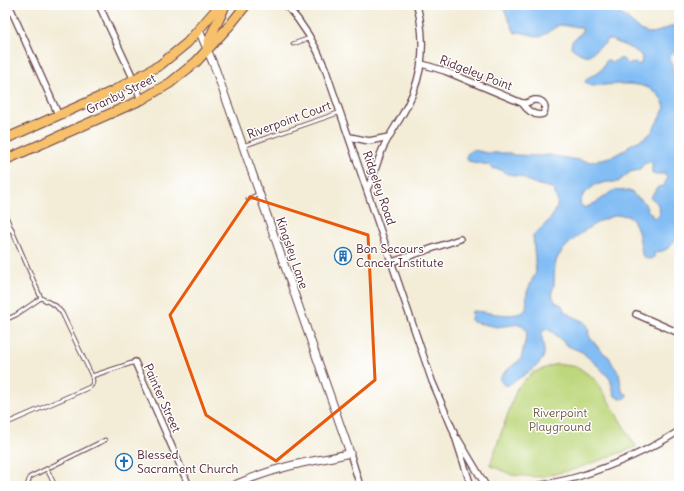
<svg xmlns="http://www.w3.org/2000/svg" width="684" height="491" font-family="Delius,sans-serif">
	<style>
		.green { fill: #bdd77c; stroke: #847b54 }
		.water { fill: #82bdf4; stroke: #666e90; fill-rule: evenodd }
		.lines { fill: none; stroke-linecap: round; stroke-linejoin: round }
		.service-casing { stroke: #633e45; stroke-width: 5 }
		.minor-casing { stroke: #633e45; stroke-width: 8 }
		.tertiary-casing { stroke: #633e45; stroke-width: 9 }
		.primary-casing { stroke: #633e45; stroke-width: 11 }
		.service { stroke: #fff; stroke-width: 3 }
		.minor { stroke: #fff; stroke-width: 5.5 }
		.tertiary { stroke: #fff; stroke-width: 7 }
		.primary { stroke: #f7c06c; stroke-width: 9 }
		.marked { fill: none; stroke: #e8590c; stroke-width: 3; stroke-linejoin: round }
		.labels { text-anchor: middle; stroke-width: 3; stroke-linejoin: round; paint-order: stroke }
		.street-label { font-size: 12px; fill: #4a1f2b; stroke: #fff }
		.poi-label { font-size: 12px; fill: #4a1f2b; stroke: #fff; text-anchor: start }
		.park-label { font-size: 12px; fill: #6c5643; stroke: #fff }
	</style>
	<rect width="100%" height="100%" fill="#fff"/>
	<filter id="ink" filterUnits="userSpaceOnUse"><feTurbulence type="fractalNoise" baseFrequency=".025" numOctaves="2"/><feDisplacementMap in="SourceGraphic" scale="8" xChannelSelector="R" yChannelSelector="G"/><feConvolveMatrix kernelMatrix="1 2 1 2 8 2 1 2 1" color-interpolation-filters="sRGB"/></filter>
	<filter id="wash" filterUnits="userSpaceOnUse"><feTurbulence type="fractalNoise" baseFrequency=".012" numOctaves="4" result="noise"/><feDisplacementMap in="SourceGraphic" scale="16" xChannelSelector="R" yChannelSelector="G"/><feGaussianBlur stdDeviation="0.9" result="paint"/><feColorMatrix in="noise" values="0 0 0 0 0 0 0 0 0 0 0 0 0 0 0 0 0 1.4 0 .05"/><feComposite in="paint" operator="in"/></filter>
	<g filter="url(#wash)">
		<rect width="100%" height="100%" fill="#f3ecd7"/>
		<polygon class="green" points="556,364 578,367 596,380 636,447 576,469 540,477 512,475 490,465 517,388 532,373"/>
		<path class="water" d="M 502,5 L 526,5 L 534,9 L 551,7 L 554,8 C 572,1 606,3 622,15 C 630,20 640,33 650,33 C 659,33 671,26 679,23 L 679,48 L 672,54 L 669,58 L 672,64 L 674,77 L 679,87 L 679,229 C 670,249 674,247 653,254 L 655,257 L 651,259 C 648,259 645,259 643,256 C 641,254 642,251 641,247 C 640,240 637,220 629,217 C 611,207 570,239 560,254 C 553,263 555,274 554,284 C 554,287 552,290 552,293 C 552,295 554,299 555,302 L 562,305 L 565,312 L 584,322 L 588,326 L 589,336 L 600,350 L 609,357 L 613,365 L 619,373 L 621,386 L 623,393 L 627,394 L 626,398 L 621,399 L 615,396 L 610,379 L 599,367 L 582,352 L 568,346 L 551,331 L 546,329 L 543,330 C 540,338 545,347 544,355 C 542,365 524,375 516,380 C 512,382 510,385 505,386 L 499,379 L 506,371 L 521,359 L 527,333 L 524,327 L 520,324 L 497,327 L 473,322 L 471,320 L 472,311 C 486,311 515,320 526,310 L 527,292 L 533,278 L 536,273 L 533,235 C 542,228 560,213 557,200 C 556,196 554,191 552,188 L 535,184 L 519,176 L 508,174 L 499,169 L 493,169 L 489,165 L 468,161 L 466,156 L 470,151 L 474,150 L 487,153 L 510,153 L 514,155 L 540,156 L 549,155 L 591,162 L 613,156 L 627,149 L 628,146 L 646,137 L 651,133 L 665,108 C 658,77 617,84 593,86 L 589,85 L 585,82 C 588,76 593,76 599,72 C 603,69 604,63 608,59 L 611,62 C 616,62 618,58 623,59 L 628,64 L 636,63 L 639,65 L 642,61 L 641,55 C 636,50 615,41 608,39 L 606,43 C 589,51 592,64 571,47 L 572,41 L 582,32 L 582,28 L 579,27 L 559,25 L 540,37 L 520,32 L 515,33 ZM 652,161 L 652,174 L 664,174 L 667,178 L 664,186 L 658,187 L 650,198 C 657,201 658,204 660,212 L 657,217 L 653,218 L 652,217 L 652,214 L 647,210 C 645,198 638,201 632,192 C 611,186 613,192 597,202 C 593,204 589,206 585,208 L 581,205 L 580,203 L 583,195 L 595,185 L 607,182 L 618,182 L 630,172 L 639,170 L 644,164 Z"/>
	</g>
	<g filter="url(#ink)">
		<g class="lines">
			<g class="service-casing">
				<g id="service">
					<polyline points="293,44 310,38"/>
					<polyline points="243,146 341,112"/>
					<polyline points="248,199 259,194"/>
					<polyline points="5,214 41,298 16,315 5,320"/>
					<polyline points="5,233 12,229"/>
					<polyline points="41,298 56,306 62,313 92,376 135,362"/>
					<path d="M 5,424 L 90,387 C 94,383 93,381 92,376"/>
					<polyline points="47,469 55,486"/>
					<polyline points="27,486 30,477 105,440"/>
				</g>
			</g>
			<g class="minor-casing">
				<g id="minor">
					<polyline points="9,5 58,114"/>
					<polyline points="99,5 134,80 141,100"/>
					<path d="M 286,5 C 303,24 316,45 325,68 L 432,381 L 453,430 L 471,486"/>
					<polyline points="422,64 445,71 522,103"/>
					<path d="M 534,100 C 543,99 548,106 543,114 C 534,117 527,110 522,103 L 526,103 Z"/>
					<polyline points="350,137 369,141 389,137"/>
					<path d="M 367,189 C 375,175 377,160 384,146 C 391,132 400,120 407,106 C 424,73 426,41 417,5"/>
					<polyline points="392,262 460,239"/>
					<polyline points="636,314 679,333"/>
					<polyline points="135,362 189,486"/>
					<polyline points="458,439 486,486"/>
					<polyline points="350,453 360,486"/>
					<path d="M 537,486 C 550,483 564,481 577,477 C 612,466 648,451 679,431"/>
				</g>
			</g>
			<g class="tertiary-casing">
				<path id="tertiary" d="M 199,30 L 215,68 L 240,138 L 350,453 C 333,458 315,460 298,464 C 275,469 253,477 232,486"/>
			</g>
			<g class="primary-casing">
				<g id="primary">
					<path d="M 207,50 C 209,33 220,21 225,5"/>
					<polyline points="5,139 113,91 160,65 187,43 220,5"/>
					<polyline points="5,160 141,100 170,83 196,62 230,25 246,5"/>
				</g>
			</g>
			<use href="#service" class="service"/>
			<use href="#minor" class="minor"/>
			<use href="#tertiary" class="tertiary"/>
			<use href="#primary" class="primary"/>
		</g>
	</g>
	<path class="marked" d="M 250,197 L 368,235 L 375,380 L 276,461 L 206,415 L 170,315 Z"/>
	<defs>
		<g id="building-ring" transform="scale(0.9)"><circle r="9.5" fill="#fff" stroke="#1f6fb2" stroke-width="1.5"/><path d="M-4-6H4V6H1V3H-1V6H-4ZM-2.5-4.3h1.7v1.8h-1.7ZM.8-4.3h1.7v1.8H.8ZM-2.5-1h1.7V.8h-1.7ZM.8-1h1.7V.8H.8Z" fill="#1f6fb2"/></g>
		<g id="church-ring" transform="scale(0.9)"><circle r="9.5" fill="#fff" stroke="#1f6fb2" stroke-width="1.5"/><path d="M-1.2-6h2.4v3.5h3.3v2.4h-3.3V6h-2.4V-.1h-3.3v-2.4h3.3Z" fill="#1f6fb2"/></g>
	</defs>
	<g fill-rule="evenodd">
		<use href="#building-ring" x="343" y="256"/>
		<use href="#church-ring" x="124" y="462"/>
	</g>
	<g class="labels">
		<g class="street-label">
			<text transform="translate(476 73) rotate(21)" y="4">Ridgeley Point</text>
			<text transform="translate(121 94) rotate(-26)" y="4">Granby Street</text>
			<text transform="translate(289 120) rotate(-20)" y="4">Riverpoint Court</text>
			<text transform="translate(379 188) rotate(71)" y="4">Ridgeley Road</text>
			<text transform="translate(292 253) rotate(71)" y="4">Kingsley Lane</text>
			<text transform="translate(162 398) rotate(66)" y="4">Painter Street</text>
		</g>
		<g class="poi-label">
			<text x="356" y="253">Bon Secours<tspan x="356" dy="14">Cancer Institute</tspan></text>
			<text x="137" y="459">Blessed<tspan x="137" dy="14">Sacrament Church</tspan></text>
		</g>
		<g class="park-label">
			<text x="560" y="417">Riverpoint<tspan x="560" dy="14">Playground</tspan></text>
		</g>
	</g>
	<rect width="684" height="491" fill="none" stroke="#fff" stroke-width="20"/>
</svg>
